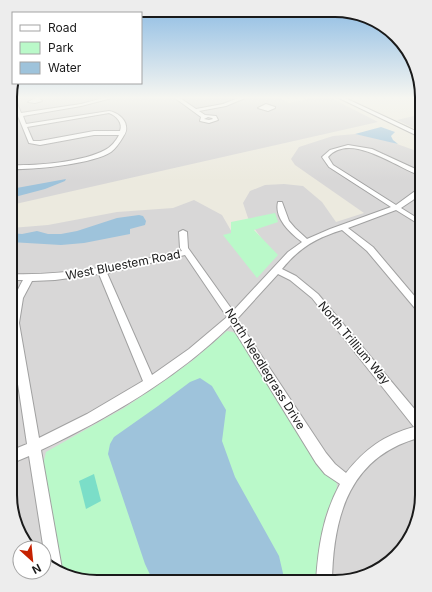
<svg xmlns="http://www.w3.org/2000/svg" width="432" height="592" font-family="Inter,sans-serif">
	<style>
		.residential { fill: #d8d7d7 }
		.park { fill: #baf9c9 }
		.pitch { fill: #7bdec8 }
		.water { fill: #9ec3db }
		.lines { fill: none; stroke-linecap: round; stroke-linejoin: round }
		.minor-casing { stroke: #a1a1a1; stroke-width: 2 }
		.minor { fill: #fff; fill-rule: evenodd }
		.labels { text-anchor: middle; stroke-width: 3.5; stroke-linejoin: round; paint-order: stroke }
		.street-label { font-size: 12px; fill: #1a1a1a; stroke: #fff }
		.rim { fill: none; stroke: #1a1a1a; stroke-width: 2 }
	</style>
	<rect width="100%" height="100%" fill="#eceadf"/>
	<g class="residential">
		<polygon points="11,98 281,98 289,103 312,98 331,98 378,122 11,205"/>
		<polygon points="422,114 422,132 397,120"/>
		<polygon points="355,134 386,140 422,153 422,501 407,544 373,573 336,582 86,581 48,567 44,562 44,548 31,548 19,533 10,496 11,228 48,225 117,212 173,208 194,200 222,215 237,241 267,246 249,221 243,203 250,191 265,185 284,184 303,186 322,202 336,222 364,213 295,165 291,159 299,147 333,136"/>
	</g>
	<g class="park">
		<polygon points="275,213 278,222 254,230 278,255 257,278 223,235 231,233 231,222"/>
		<path d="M 227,331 L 233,332 L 237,335 L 297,429 L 336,480 C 340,494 329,504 325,517 C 320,538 320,561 319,582 L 86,581 L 62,572 L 43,465 L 46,452 L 124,408 L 157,386 L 192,361 Z"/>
	</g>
	<polygon class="pitch" points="94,474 101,501 86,509 79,481"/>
	<g class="water">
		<polygon points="381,127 395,132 391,136 393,140 398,144 355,134"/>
		<polygon points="66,179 65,181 45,189 11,198 11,189"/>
		<polygon points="139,215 143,216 146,221 145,225 130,229 130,234 84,243 61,245 10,242 10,233 22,234 37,231 48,234 61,234 77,231 117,218"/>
		<polygon points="200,378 212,386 226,410 222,441 235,477 279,556 285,582 153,581 145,564 108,454 110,444 114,437 158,406 190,382"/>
	</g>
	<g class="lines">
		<g class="minor-casing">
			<g id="minor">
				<path d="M 11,98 L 15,98 L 21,113 L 81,104 L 103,98 L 112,98 L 81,106 L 23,116 L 26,124 L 109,111 C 116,112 125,118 126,126 C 127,131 125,134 123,137 C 120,142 116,148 111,152 C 93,164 33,170 11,169 L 11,165 C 36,166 83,162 105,150 C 111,147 116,141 119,135 L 94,135 L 40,145 L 29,143 L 18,116 L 11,117 L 11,115 L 17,114 ZM 109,113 C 117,116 123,123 120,131 L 94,131 L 40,141 L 33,141 L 27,127 Z"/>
				<polygon points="35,98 39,98 42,101 35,103 28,102"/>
				<path d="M 175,98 L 180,98 L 196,109 L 223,104 L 238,98 L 245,98 L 226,106 L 199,111 L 205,115 L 216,116 L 218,120 L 209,123 L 200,121 L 201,117 ZM 208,117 L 212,118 L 213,119 L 209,120 L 204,119 Z"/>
				<polygon points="339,98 345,98 422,134 422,138"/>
				<polygon points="266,104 275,107 275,108 268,111 258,108"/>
				<path d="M 348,145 L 372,149 L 422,172 L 422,176 C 398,169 351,131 328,157 L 333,165 L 396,205 L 422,186 L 422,192 L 413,200 L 401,208 L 422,221 L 422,226 L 396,210 L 348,228 L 373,247 L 422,305 L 422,314 L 419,313 L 367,251 L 342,230 C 316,238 299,248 282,269 L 296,276 L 318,294 L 422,418 L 422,437 C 350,455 333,515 332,582 L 316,582 C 318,548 323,515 340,484 L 325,474 L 316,463 L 231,325 C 177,378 109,418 41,450 L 62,569 L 61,572 L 48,567 L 46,564 L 29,456 L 10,464 L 10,451 L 27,444 L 10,331 C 10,308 12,300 23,280 L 10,280 L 10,274 C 69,276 125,264 182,251 L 180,248 L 179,232 L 183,230 L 187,232 L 188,248 L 233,311 L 288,252 L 302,242 C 290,233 274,218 278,202 L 282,202 L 289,221 L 295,228 L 307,239 L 330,229 L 391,207 L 329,167 L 322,157 L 330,150 ZM 185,255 L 227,317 L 189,349 L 152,375 L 107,273 ZM 99,274 L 143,381 L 87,414 L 39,438 L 19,323 L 23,298 L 32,281 L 55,280 ZM 278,274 L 290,280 L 312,298 L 414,427 C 384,435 365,449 346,473 L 335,464 L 326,453 L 237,319 Z"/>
			</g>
		</g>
		<use href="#minor" class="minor"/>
	</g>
	<linearGradient id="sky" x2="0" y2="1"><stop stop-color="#8abae3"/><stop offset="0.54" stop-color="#f6f6f1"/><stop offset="1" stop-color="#f6f6f1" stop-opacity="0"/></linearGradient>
	<rect width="432" height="181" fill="url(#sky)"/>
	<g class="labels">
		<g class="street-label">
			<text transform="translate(123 265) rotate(-11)" y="4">West Bluestem Road</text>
			<text transform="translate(354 343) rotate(50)" y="4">North Trillium Way</text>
			<text transform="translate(265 369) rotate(58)" y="4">North Needlegrass Drive</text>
		</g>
	</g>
	<path d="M0 0H432V592H0ZM97 17H335A80 80 0 0 1 415 97V495A80 80 0 0 1 335 575H97A80 80 0 0 1 17 495V97A80 80 0 0 1 97 17Z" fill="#ededed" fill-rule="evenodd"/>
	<path class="rim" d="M97 17H335A80 80 0 0 1 415 97V495A80 80 0 0 1 335 575H97A80 80 0 0 1 17 495V97A80 80 0 0 1 97 17Z"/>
	<rect x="12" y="12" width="130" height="72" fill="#ffffff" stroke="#a3a3a3"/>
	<rect x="20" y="25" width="20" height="6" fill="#ffffff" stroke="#a3a3a3"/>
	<text x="48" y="32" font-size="12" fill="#1a1a1a">Road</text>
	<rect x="20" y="42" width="20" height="12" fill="#baf9c9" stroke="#a3a3a3"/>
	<text x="48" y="52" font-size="12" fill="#1a1a1a">Park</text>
	<rect x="20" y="62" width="20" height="12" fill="#9ec3db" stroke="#a3a3a3"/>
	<text x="48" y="72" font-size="12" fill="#1a1a1a">Water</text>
	<g transform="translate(32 560) rotate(153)"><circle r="19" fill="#ffffff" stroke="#a3a3a3"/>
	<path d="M0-3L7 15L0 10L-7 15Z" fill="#c52100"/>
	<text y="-6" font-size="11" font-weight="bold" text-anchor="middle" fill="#1a1a1a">N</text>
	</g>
</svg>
